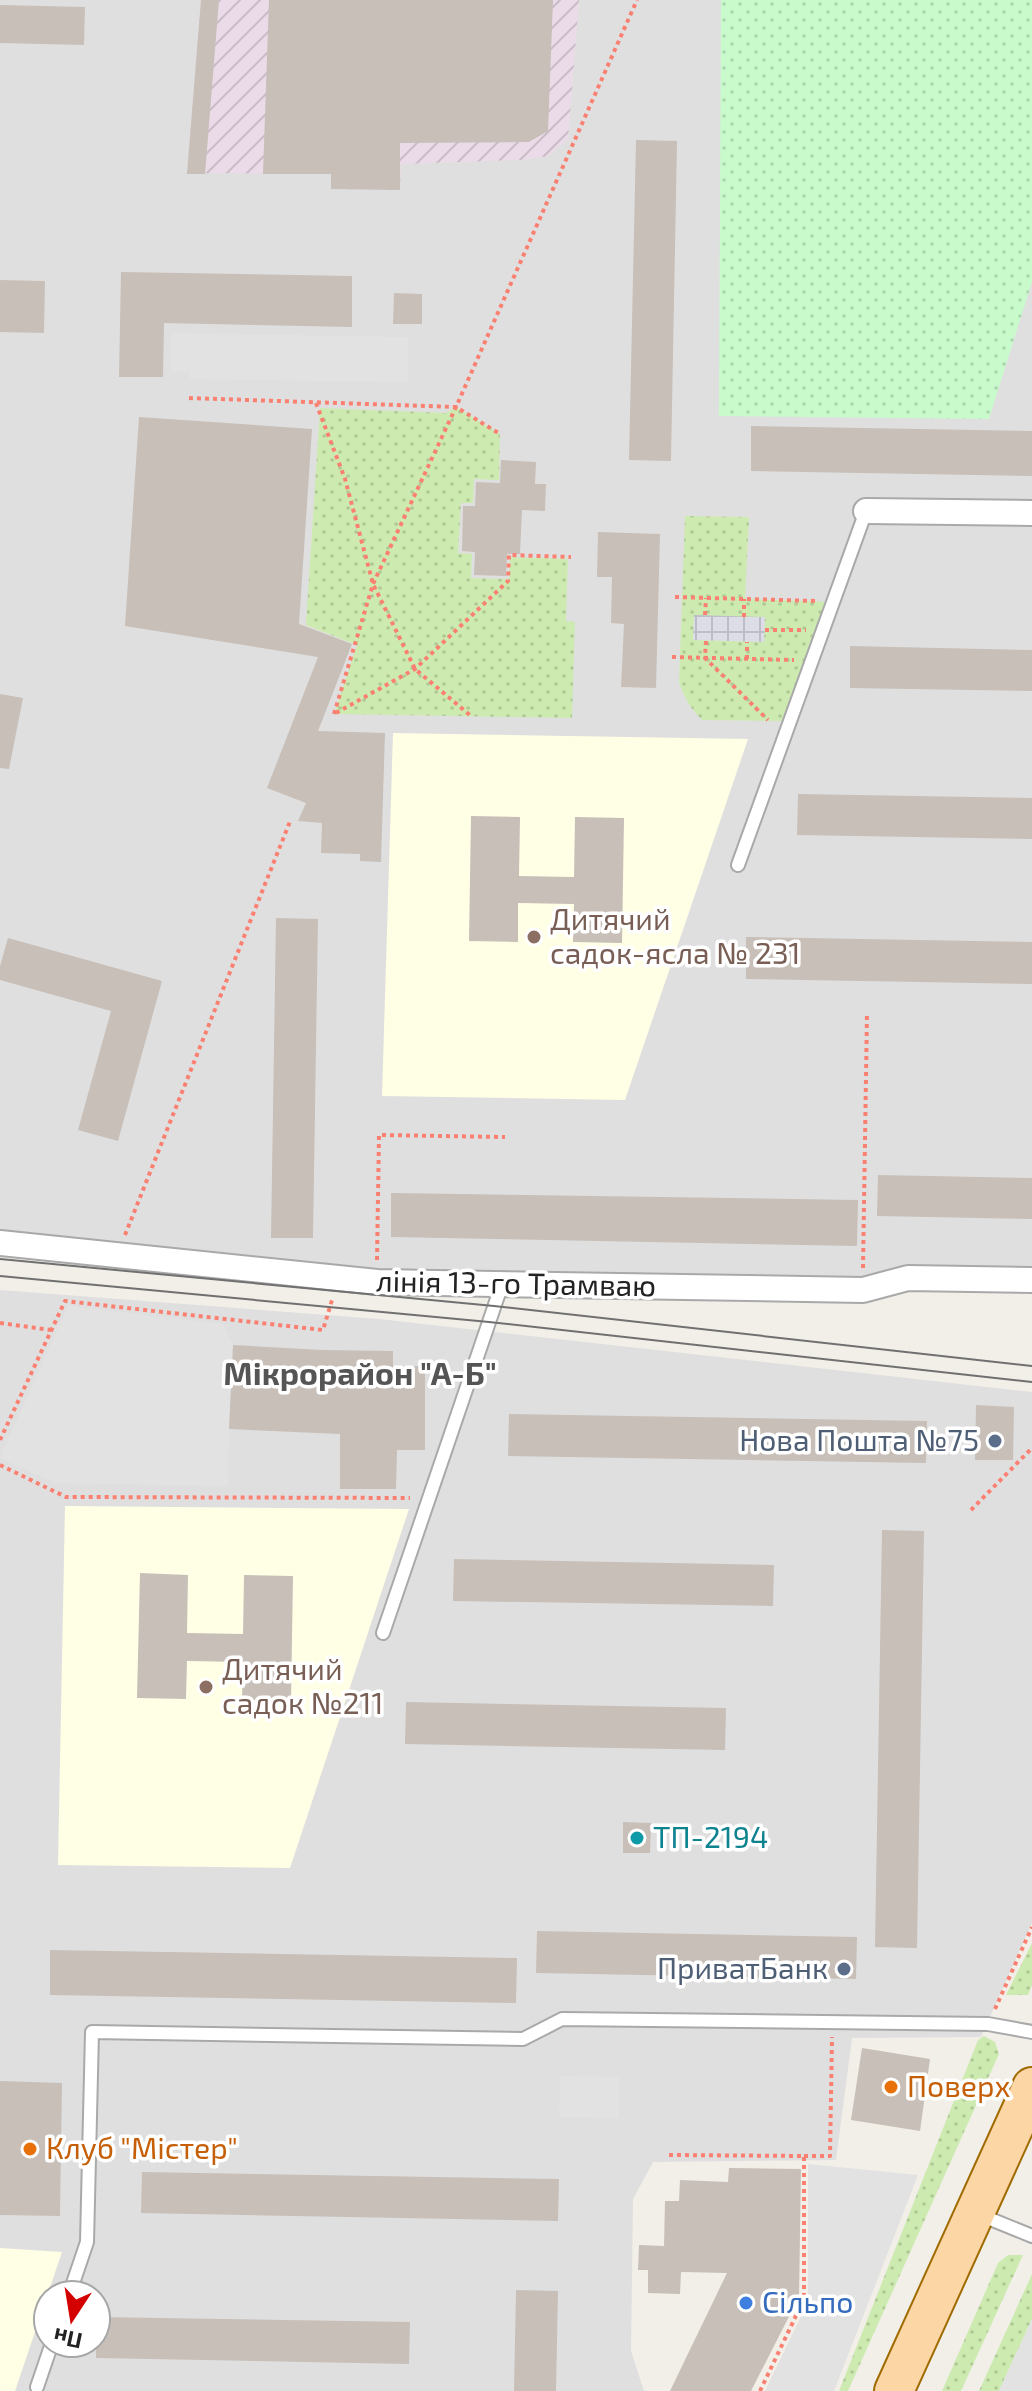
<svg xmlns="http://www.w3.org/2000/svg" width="1032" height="2391" font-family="'Exo 2',sans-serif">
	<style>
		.residential { fill: #e0dfdf; fill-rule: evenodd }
		.industrial { fill: url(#industrial-furrows) }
		.education { fill: #ffffe5 }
		.grass { fill: url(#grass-dots) }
		.park { fill: url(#park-dots) }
		.parking { fill: #e2e2e2 }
		.plaza { fill: url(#plaza-grid) }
		.building { fill: #c7bfb8 }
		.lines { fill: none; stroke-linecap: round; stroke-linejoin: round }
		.service-casing { stroke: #a9a9a9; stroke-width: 16 }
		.minor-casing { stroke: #a9a9a9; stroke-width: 28 }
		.primary-casing { stroke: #a06b00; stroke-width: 42 }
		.path { stroke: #fa8072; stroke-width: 4; stroke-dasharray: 4 4; stroke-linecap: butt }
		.service { stroke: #fff; stroke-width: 12 }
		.minor { stroke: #fff; stroke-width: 24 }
		.primary { stroke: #fcd6a4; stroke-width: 38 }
		.tram { stroke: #707070; stroke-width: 2 }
		.education-dot { fill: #8d6e63; stroke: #fff; stroke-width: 3 }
		.service-dot { fill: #5c6f8a; stroke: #fff; stroke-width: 3 }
		.culture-dot { fill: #0f9aa8; stroke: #fff; stroke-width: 3 }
		.food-dot { fill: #e8710a; stroke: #fff; stroke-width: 3 }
		.shop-dot { fill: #3f7fe0; stroke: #fff; stroke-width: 3 }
		.labels { text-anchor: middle; stroke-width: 7; stroke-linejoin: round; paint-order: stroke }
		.education-label { font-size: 30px; fill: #785e54; stroke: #fff; text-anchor: start }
		.street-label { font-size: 30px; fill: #222; stroke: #fff }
		.service-label { font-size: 30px; fill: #4e5e75; stroke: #fff; text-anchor: end }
		.culture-label { font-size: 30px; fill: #0d838f; stroke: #fff; text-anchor: start }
		.food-label { font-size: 30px; fill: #c56008; stroke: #fff; text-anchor: start }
		.shop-label { font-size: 30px; fill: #366cbe; stroke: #fff; text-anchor: start }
		.neighbourhood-label { font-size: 32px; font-weight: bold; fill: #555; stroke: #fff }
	</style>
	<defs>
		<pattern id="industrial-furrows" width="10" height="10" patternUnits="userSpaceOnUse" patternTransform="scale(2)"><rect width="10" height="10" fill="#ebdbe8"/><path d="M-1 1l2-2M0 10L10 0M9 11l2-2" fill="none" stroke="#c9bcc7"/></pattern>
		<pattern id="grass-dots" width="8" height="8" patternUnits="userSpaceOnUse" patternTransform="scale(2)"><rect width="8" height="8" fill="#cdebb0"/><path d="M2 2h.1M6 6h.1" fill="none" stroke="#b0c997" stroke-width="1.8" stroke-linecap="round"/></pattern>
		<pattern id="park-dots" width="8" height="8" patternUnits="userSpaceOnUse" patternTransform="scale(2)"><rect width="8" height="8" fill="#c8facc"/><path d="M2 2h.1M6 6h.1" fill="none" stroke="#acd6af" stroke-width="1.8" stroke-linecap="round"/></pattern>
		<pattern id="plaza-grid" width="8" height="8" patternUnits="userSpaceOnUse" patternTransform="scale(2)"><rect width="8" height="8" fill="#dddde8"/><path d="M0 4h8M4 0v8" fill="none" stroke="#bdbdc7"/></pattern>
	</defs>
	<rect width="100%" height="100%" fill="#f2efe9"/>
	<g class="residential">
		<polygon points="0,0 1032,0 1032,1273 868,1282 380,1274 0,1233"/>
		<path d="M 0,1290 L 379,1319 L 1032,1392 L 1032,1923 L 981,2037 L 852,2038 L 836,2160 L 653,2162 L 633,2199 L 631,2351 L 644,2391 L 0,2391 ZM 48,2295 L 96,2295 L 96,2343 L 48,2343 Z"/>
	</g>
	<polygon class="industrial" points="201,0 579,0 568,139 548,156 521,160 401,164 400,190 331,189 331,174 187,173"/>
	<g class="education">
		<polygon points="393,733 748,739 625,1100 382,1096"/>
		<polygon points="65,1506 409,1509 290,1868 58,1865"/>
		<polygon points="0,2248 62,2252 15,2391 0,2391"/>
	</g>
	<g class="grass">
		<polygon points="456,407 500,434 499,480 474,479 473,503 461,503 458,553 472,554 471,578 509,579 510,557 568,559 566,621 575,622 572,718 334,714 357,645 306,625 320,408 446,413"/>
		<path d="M 685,516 L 749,517 L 745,599 L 834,602 L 791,721 L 702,720 C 690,708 684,697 679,682 Z"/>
		<polygon points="1032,1943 1032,1985 1028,1995 1006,1995"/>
		<polygon points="984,2036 995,2042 999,2054 848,2391 839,2391 978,2040"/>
		<polygon points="1008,2255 1023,2255 961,2391 942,2391 998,2263"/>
		<polygon points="1032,2274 1032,2319 999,2391 979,2391"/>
	</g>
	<polygon class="park" points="721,0 1032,0 1032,282 989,419 719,416"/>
	<g class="parking">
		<polygon points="171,333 408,337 408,382 190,379 189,371 170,371"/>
		<polygon points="68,1306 223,1324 233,1345 227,1486 56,1483 0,1458"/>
		<polygon points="560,2076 619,2077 619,2118 559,2117"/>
		<polygon points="808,2164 918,2175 834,2391 765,2391 808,2302"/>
		<polygon points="1032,2319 1032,2391 999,2391"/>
	</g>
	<polygon class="plaza" points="694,615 765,617 764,642 693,640"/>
	<g class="building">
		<polygon points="201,0 219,0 205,174 187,174"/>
		<polygon points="269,0 553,0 548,131 529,142 400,143 400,190 331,189 331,174 263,174"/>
		<polygon points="0,5 85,7 84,45 0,43"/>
		<polygon points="636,140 677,141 671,461 629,460"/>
		<polygon points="121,272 352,276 352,327 164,323 163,377 119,377"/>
		<polygon points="0,280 45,281 44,333 0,332"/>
		<polygon points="394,293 422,294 422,324 393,324"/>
		<polygon points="139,417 312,429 299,624 352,644 318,731 385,733 381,862 360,861 360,854 321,853 322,823 298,821 306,803 267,788 318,657 125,626"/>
		<polygon points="751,426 1032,431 1032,476 751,471"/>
		<polygon points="501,460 536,462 535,484 546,484 545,511 522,510 520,554 507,554 506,576 474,575 475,552 462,551 463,506 475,506 476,482 500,483"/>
		<polygon points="598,532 660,534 656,688 621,687 624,624 611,623 612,577 597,577"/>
		<polygon points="850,646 1032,650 1032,691 850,688"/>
		<polygon points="0,694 23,698 9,769 0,768"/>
		<polygon points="798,794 1032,798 1032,839 797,835"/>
		<polygon points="471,816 520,817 519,876 574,877 575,817 624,818 622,943 573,942 574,904 518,903 518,942 469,941"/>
		<polygon points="276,918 318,919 313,1238 271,1238"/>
		<polygon points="746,937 1032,942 1032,984 746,979"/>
		<polygon points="8,938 162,981 118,1141 78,1130 111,1011 0,980 0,966"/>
		<polygon points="878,1175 1032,1178 1032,1219 877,1216"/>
		<polygon points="391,1193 858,1200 857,1246 391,1237"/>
		<polygon points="233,1345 322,1350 393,1351 393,1366 425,1366 425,1450 397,1450 396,1489 340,1489 340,1434 229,1429"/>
		<polygon points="976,1405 1014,1407 1013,1460 975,1460"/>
		<polygon points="509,1414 927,1421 926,1463 508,1456"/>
		<polygon points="882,1530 924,1531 917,1948 875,1947"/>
		<polygon points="454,1559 774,1565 773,1606 453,1601"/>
		<polygon points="140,1573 188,1575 187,1633 243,1634 244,1575 293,1576 291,1701 242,1700 243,1662 187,1661 186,1699 137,1698"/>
		<polygon points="406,1702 726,1708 725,1750 405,1744"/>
		<polygon points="623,1822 651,1823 650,1853 623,1853"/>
		<polygon points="537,1931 857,1937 856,1979 536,1973"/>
		<polygon points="50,1950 517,1958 516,2003 50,1995"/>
		<polygon points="862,2048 930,2059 920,2131 851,2120"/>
		<polygon points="0,2081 62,2083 60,2216 0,2215"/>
		<polygon points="729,2168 801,2169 799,2297 751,2391 670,2391 727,2273 681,2272 680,2294 648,2293 648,2270 638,2270 639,2245 664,2246 665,2201 679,2201 680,2180 728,2182"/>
		<polygon points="142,2172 559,2179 558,2221 141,2213"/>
		<polygon points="516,2290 558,2291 556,2391 514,2391"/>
		<polygon points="96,2317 410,2322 409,2364 96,2358"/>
	</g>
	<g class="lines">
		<g class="service-casing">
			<g id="service">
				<polyline points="738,865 866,511"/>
				<polyline points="383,1633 502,1284"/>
				<polyline points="978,2214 1032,2236"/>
				<polyline points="69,2295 87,2242 92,2032 523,2039 562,2019 988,2024 1032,2032"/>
				<polyline points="37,2387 52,2343"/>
			</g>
		</g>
		<g class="minor-casing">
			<g id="minor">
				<polyline points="866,511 1032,513"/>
				<polyline points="0,1243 377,1282 863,1290 908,1278 1032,1280"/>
			</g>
		</g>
		<g class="primary-casing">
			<polyline id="primary" points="894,2391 1032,2087"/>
		</g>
		<g class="path">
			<polyline points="189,398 456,407 500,434"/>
			<polyline points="316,403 345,479 373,584 415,669 471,716"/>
			<polyline points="675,597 816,601"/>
			<polyline points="705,615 706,598"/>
			<polyline points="744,617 744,599"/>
			<polyline points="765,630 806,630"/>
			<polyline points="706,641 705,658 768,720"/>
			<polyline points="672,657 794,660"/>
			<polyline points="747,659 747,642"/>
			<polyline points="336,713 415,669 508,581 509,555 571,557"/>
			<polyline points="334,714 373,584 456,407 637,0"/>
			<polyline points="125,1235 291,819"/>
			<polyline points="377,1260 379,1135 505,1137"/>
			<polyline points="863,1268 867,1013"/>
			<polyline points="0,1323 51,1330"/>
			<polyline points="0,1440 65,1301 323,1330 332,1300"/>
			<polyline points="0,1465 66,1497 410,1498"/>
			<polyline points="971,1510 1032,1448"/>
			<polyline points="995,2009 1032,1927"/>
			<polyline points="669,2155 804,2156 804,2299 760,2391"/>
			<polyline points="804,2156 830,2156 832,2037"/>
		</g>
		<use href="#service" class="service"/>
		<use href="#minor" class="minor"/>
		<use href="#primary" class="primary"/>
		<g class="tram">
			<polyline points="0,1259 494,1306 1032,1366"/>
			<polyline points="0,1276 489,1322 1032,1382"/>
		</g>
	</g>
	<g class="education-dot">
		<circle cx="534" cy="937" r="8"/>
		<circle cx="206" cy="1687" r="8"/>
	</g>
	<g class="service-dot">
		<circle cx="995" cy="1441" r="8"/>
		<circle cx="844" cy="1969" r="8"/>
	</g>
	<circle class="culture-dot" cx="637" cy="1838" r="8"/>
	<g class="food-dot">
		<circle cx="891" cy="2087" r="8"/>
		<circle cx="30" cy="2149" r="8"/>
	</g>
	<circle class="shop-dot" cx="746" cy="2303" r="8"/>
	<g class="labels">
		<g class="education-label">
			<text x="550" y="930">Дитячий<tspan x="550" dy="34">садок-ясла № 231</tspan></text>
			<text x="222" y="1680">Дитячий<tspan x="222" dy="34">садок №211</tspan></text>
		</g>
		<g class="street-label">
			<text transform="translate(516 1284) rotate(1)" y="10">лінія 13-го Трамваю</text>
		</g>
		<g class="service-label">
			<text x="979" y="1451">Нова Пошта №75</text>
			<text x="828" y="1979">ПриватБанк</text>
		</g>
		<g class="culture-label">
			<text x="653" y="1848">ТП-2194</text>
		</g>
		<g class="food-label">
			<text x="907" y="2097">Поверх</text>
			<text x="46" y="2159">Клуб "Містер"</text>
		</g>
		<g class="shop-label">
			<text x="762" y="2313">Сільпо</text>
		</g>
		<g class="neighbourhood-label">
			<text x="360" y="1385">Мікрорайон "А-Б"</text>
		</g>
	</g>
	<g transform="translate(72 2319) rotate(192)"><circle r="38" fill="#ffffff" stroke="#a7a7a7" stroke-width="2"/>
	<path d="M0-6L14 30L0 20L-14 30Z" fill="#d40000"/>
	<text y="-12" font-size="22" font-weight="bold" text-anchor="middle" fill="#222222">Пн</text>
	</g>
</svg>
